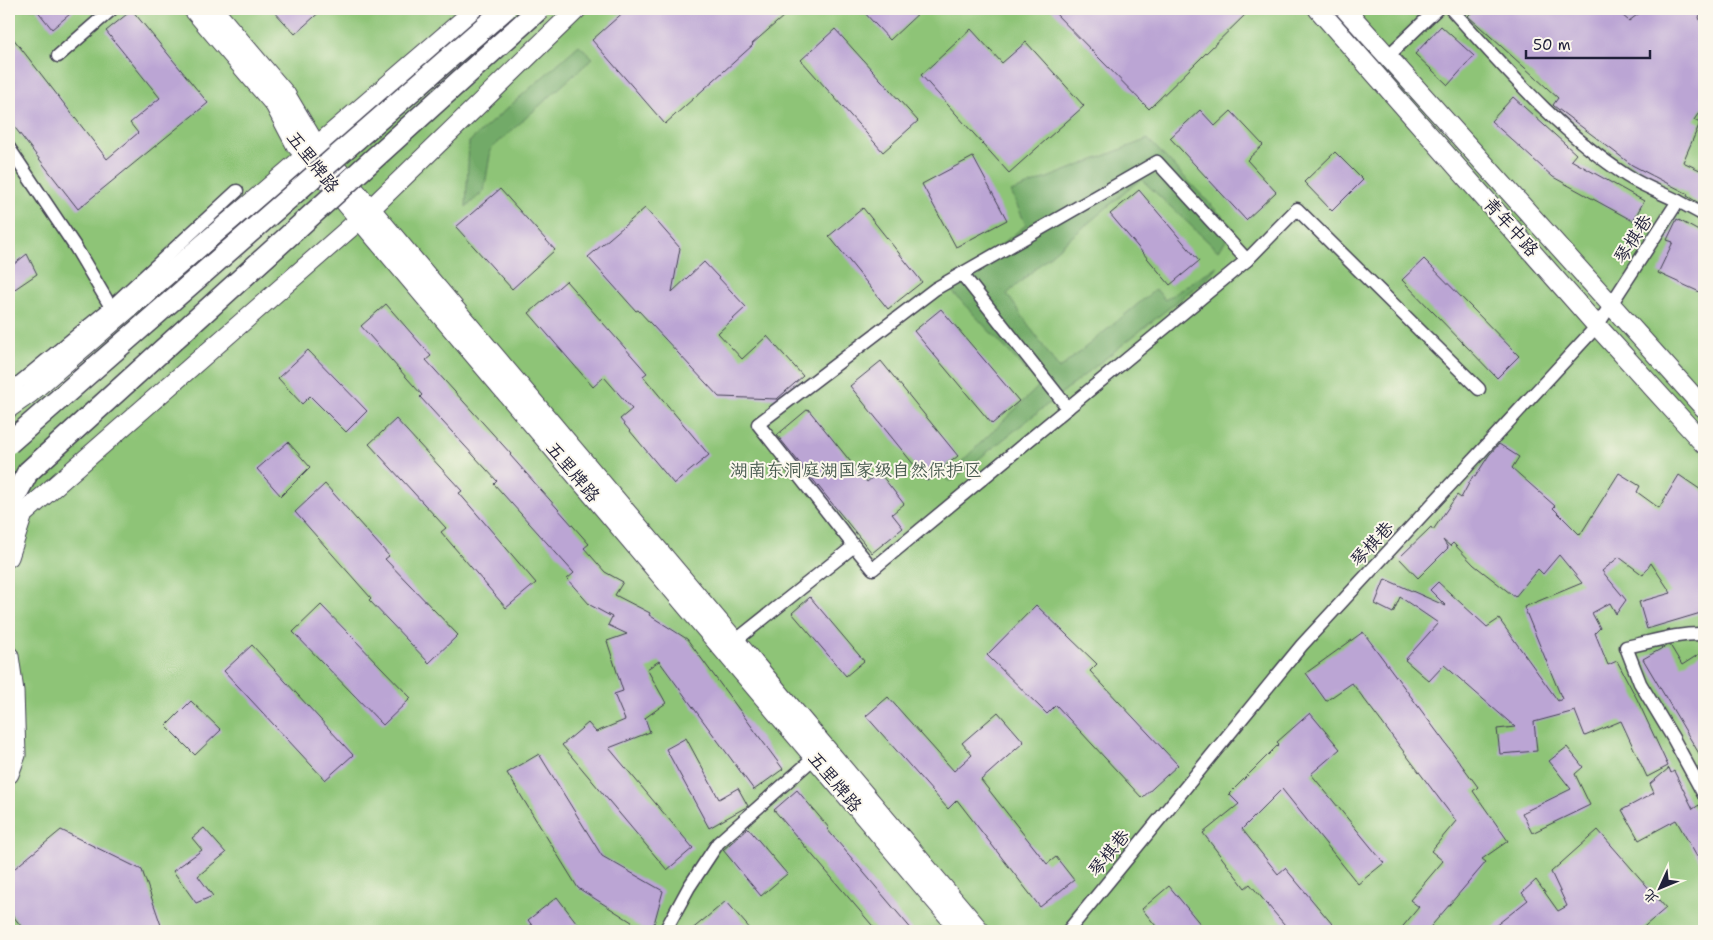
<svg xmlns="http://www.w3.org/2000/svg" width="1713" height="940" font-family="'Shantell Sans','LXGW WenKai TC',sans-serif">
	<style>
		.green { fill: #8ec477; stroke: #587359 }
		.forest { fill: #72aa68; stroke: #4a6652 }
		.building { fill: #bba5d4 }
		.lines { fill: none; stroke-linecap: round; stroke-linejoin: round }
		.street-casing { stroke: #424052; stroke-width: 15 }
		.secondary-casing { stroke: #424052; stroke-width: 21 }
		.primary-casing { stroke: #424052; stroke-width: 24 }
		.street { stroke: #fff; stroke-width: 12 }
		.secondary { stroke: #fff; stroke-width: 19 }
		.primary { stroke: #fff; stroke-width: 21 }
		.primary-bridge-casing { stroke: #424052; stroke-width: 24; stroke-linecap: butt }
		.primary-bridge { stroke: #fff; stroke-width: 21 }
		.labels { text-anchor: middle; stroke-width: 4; stroke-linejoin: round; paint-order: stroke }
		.street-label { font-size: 18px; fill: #22223b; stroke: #fbf7ec }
		.park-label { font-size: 18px; fill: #485b50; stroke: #fbf7ec }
	</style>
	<rect width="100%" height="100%" fill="#fbf7ec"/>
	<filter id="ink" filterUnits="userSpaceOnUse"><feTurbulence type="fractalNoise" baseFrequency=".02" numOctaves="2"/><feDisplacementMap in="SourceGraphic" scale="10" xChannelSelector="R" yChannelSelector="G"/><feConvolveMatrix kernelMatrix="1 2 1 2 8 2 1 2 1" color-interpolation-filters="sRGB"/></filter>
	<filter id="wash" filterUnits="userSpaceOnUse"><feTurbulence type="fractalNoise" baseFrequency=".0096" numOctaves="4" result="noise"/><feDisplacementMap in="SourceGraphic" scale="20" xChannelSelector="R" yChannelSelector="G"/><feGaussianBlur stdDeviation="1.12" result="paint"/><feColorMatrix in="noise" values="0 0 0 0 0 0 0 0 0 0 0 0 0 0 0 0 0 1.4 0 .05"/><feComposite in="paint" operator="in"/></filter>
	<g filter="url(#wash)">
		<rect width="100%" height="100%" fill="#f4ecd5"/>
		<rect class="green" x="9" y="9" width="1695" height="922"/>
		<g class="forest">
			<polygon points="579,45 593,58 491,149 484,191 466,207 469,142"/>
			<polygon points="1148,139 1234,229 1218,251 1141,179 1055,251 1007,294 1059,369 1156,289 1165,300 1217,266 1208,277 951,481 945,478 1040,385 948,287 1026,225 1011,192"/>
		</g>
		<g id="blocks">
			<g class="building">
				<polygon points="36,9 76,9 52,29"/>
				<polygon points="272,9 323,9 295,34"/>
				<polygon points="627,9 792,9 752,44 753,45 665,124 592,40"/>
				<polygon points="861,9 923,9 890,40"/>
				<polygon points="1051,9 1251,9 1149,109"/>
				<polygon points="1475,9 1615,9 1629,21 1645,9 1704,9 1699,17 1704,34 1704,105 1694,120 1700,123 1683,162 1704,172 1704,206 1687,196 1688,194 1632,165 1554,106 1553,105 1558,98 1468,16"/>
				<polygon points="132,10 208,103 78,209 9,120 9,33 107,159 138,133 130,123 160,98 106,31"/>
				<polygon points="1441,26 1474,56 1448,85 1415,54"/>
				<polygon points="835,29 918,121 883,152 801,60"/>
				<polygon points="971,29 1002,63 1026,42 1084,106 1009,173 921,75"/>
				<polygon points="1513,97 1576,154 1571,160 1644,201 1633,221 1553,177 1491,121"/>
				<polygon points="1200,110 1215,126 1231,111 1263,145 1247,160 1276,192 1246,220 1170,138"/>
				<polygon points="1335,152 1363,180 1332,211 1304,182"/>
				<polygon points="973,157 1007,220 956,247 922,184"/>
				<polygon points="500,189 555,250 512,289 456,227"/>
				<polygon points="1139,190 1199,261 1170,285 1110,214"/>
				<polygon points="645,208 680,248 672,292 704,262 746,307 718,333 742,359 767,336 803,376 777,399 719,397 638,310 636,311 588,257"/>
				<polygon points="863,208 922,282 888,309 829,236"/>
				<polygon points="1677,219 1704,234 1704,294 1658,273 1673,242 1667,240"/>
				<polygon points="27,254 37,274 9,293 9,268"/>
				<polygon points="1424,259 1519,356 1497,378 1402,280"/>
				<polygon points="566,281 647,373 643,376 709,455 674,484 620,419 632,409 604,377 593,387 529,313"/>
				<polygon points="386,304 431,356 426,360 511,454 510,455 589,544 584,548 605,572 623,582 615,595 650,613 649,615 687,639 783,769 754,790 659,661 647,669 666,703 645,718 650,732 609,748 693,848 667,870 562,745 588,723 596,732 625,720 614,694 623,691 607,641 627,634 608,625 612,617 590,605 567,579 574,573 494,484 497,481 420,397 422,395 361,326"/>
				<polygon points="941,309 1019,401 992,424 914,331"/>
				<polygon points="308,350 367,411 346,432 310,396 302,404 278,378"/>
				<polygon points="881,361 958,456 927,481 850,386"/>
				<polygon points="808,409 867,482 879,472 904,504 892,514 903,528 872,553 777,435"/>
				<polygon points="396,419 462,491 459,493 536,583 506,608 441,532 446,528 369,444"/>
				<polygon points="288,442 310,467 281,496 257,469"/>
				<polygon points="1499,444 1519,457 1512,468 1555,506 1553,508 1580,535 1619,473 1640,486 1637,492 1659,508 1679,475 1704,492 1704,612 1647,629 1639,602 1671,593 1651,563 1643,575 1619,557 1602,571 1626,600 1616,614 1610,603 1592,613 1600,628 1595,633 1608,665 1617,661 1637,699 1668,766 1647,777 1621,721 1585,736 1575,711 1534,722 1537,751 1500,754 1497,729 1515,727 1444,665 1429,681 1405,660 1438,623 1400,597 1393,613 1375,604 1385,579 1446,606 1430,590 1438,582 1487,627 1499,619 1558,701 1562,699 1524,607 1582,583 1559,555 1543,574 1538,569 1515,597 1474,565 1453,543 1450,546 1443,540 1448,548 1418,578 1399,558 1431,527 1433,530 1457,495 1461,498 1473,476 1475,477 1489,455"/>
				<polygon points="325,484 389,556 385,559 458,635 429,663 369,600 371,598 295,512"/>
				<polygon points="810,597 864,661 846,676 792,613"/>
				<polygon points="321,605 411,698 383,725 293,632"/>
				<polygon points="1036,605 1097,664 1090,671 1178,765 1142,798 1056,705 1047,714 987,655"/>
				<polygon points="1363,632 1478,787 1473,791 1508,841 1482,859 1486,862 1427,931 1399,931 1419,907 1410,900 1443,861 1431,851 1456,821 1352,683 1326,701 1306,673"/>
				<polygon points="252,645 353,755 325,780 224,671"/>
				<polygon points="1670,645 1682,665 1704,651 1704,762 1643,659 1666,646"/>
				<polygon points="888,697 954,771 972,755 962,743 998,712 1024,742 981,780 1047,864 1056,857 1074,880 1040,907 957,800 948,809 866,716"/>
				<polygon points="191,701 221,730 195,755 166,726"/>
				<polygon points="1310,713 1340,749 1311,774 1384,863 1358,884 1282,789 1242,829 1278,874 1285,868 1338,931 1290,931 1250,884 1245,888 1203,833 1239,804 1229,794 1279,744 1277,742"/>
				<polygon points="686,738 719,799 738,788 748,806 709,828 666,749"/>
				<polygon points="1567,747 1583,767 1575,774 1590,805 1532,833 1522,813 1571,789 1549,761"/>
				<polygon points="539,754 602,856 663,891 652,931 646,931 578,888 507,773"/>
				<polygon points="1669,768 1671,773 1674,771 1693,809 1699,805 1704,814 1704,869 1676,820 1639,840 1622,810 1654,793 1650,784"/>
				<polygon points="797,790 829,828 827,829 913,931 877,931 774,810"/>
				<polygon points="204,828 226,853 198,876 213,896 196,903 173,871 202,850 192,838"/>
				<polygon points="748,828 787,874 761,896 723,850"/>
				<polygon points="61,830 142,870 163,931 25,931 9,911 9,873"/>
				<polygon points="1598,830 1666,908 1639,931 1489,931 1528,900 1522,893 1536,880 1558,911 1567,906 1551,872"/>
				<polygon points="1169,886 1206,931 1160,931 1142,909"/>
				<polygon points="557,897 583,931 536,931 528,920"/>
				<polygon points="726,901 752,931 690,931 707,917"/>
			</g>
		</g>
	</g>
	<g filter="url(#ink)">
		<use href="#blocks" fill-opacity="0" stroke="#424052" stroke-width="1"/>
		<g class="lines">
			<g class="street-casing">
				<g id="street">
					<path d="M 1451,9 C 1505,68 1559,132 1627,176 C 1643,186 1662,193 1678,201"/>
					<polyline points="58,56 112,9"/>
					<polyline points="1388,56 1437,9"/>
					<polyline points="9,148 76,248 115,314"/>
					<polyline points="962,274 1068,408"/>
					<polyline points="9,391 111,307 237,191"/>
					<polyline points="854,546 873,569 1247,260"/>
					<path d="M 1704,634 C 1678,633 1651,642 1626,647 L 1640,683 L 1673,738 L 1704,795"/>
					<polyline points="735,641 854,546 758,424 935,289 1157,162 1247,260 1297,209 1479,389"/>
					<polyline points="665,931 689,887 718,843 814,758"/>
					<polyline points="1068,931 1302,645 1597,326 1678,201 1704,215"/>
				</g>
			</g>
			<g class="secondary-casing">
				<g id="secondary">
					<polyline points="193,9 275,105 296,145 306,156 961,931"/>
					<polyline points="213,9 286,95 314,142 980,931"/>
					<polyline points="1318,9 1597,326 1704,444"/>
					<polyline points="1345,9 1704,408"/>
					<polyline points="9,408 29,394 476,9"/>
					<polyline points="9,557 23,514 359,220 577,9"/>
					<polyline points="9,656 14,691 16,755 9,774"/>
				</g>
			</g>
			<g class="primary-casing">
				<polyline id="primary" points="9,507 28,472"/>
			</g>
			<use href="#street" class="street"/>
			<use href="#secondary" class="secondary"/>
			<use href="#primary" class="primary"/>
			<g class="primary-bridge-casing">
				<g id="primary-bridge">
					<polyline points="9,443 505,9"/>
					<polyline points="28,472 539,9"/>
				</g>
			</g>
			<use href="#primary-bridge" class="primary-bridge"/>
		</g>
	</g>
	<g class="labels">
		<g class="street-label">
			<text transform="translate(313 162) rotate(52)" y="6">五里牌路</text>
			<text transform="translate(1511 227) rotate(48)" y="6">青年中路</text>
			<text transform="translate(1633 239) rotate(-57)" y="6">琴棋巷</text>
			<text transform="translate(573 472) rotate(50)" y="6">五里牌路</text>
			<text transform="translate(1372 544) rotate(-47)" y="6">琴棋巷</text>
			<text transform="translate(835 782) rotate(50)" y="6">五里牌路</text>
			<text transform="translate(1109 853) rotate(-51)" y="6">琴棋巷</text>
		</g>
		<g class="park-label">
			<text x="856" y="476">湖南东洞庭湖国家级自然保护区</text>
		</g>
	</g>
	<rect width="1713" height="940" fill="none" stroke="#fbf7ec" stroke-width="30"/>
	<g transform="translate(1660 888) rotate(226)" stroke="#fbf7ec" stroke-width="4" paint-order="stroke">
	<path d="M0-4L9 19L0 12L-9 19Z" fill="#22223b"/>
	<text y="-8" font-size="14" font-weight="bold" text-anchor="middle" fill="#22223b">北</text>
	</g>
	<path d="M1526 50v8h124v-8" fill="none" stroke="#22223b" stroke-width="2.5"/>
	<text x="1533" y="50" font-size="15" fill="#22223b" stroke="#fbf7ec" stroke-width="4" paint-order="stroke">50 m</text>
</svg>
